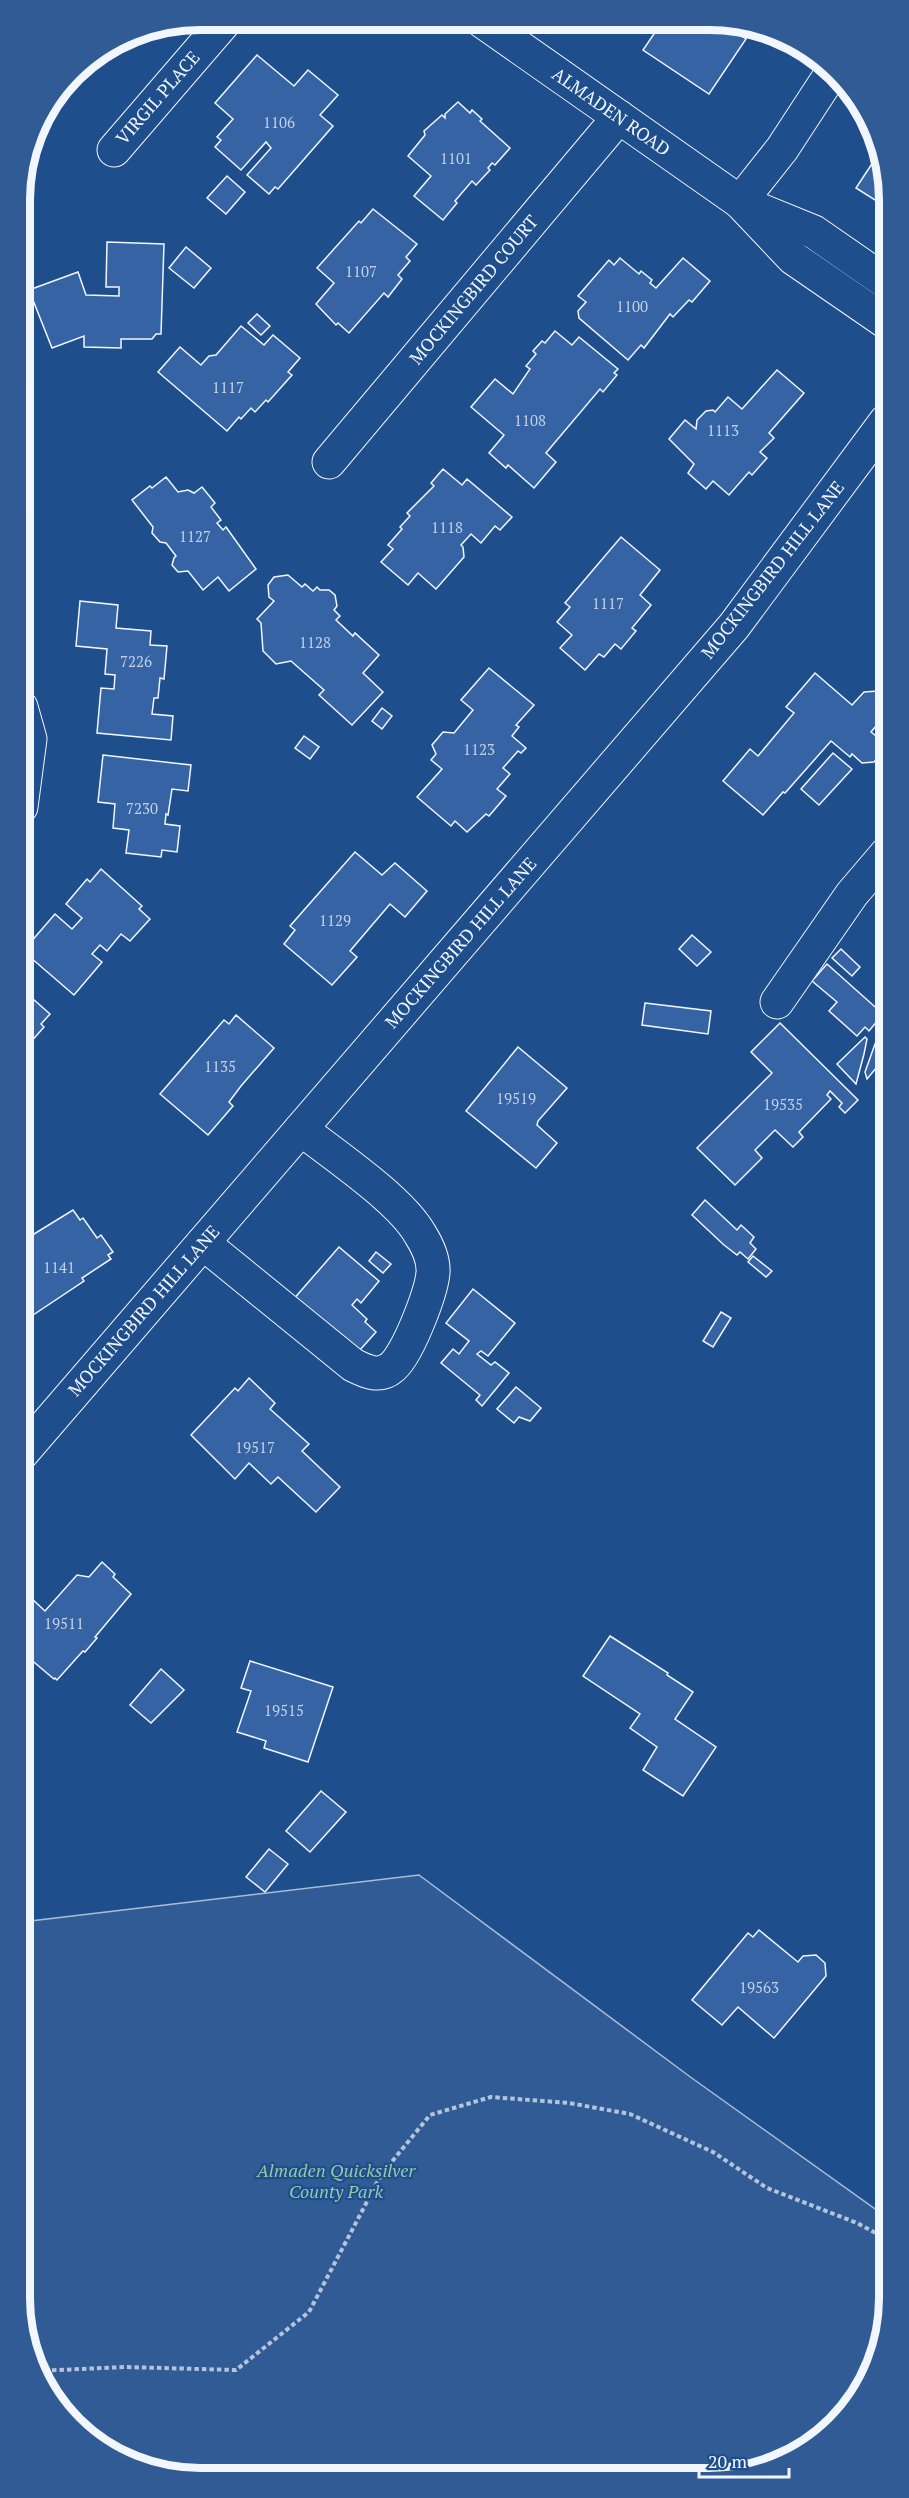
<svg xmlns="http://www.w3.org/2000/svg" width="909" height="2498" font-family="'PT Serif',serif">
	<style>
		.built { fill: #305b95; stroke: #a8bbd7; stroke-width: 1.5 }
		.building { fill: #3563a3; stroke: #f2f6ff; stroke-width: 1.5 }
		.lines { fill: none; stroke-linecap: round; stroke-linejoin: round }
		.minor-casing { stroke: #f2f6ff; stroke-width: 35 }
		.path { stroke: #b3c4dc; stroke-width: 4; stroke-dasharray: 4.5 3; stroke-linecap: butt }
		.minor { stroke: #1f4e8c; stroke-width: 33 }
		.labels { text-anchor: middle; stroke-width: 4.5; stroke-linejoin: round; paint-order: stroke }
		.number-label { font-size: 15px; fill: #c3d1e8 }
		.street-label { font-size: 18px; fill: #f2f6ff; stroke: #1f4e8c }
		.park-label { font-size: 18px; font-style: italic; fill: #97c8a6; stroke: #1f4e8c }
		.rim { fill: none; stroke: #f2f6ff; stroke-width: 8 }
	</style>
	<rect width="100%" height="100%" fill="#1f4e8c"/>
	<polygon class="built" points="419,1875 689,2076 889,2219 889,2310 876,2367 845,2417 800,2454 745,2475 165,2475 120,2460 73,2426 43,2388 23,2334 22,1922"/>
	<g class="building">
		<polygon points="662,22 722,23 746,39 709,94 643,50"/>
		<polygon points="129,34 131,43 102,51"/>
		<polygon points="257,55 294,86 308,70 338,95 320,115 333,126 278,189 275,187 269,194 247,175 271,148 266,142 241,170 215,147 221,140 217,137 233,119 215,103"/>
		<polygon points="458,102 470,113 472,110 482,119 480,121 510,148 495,165 492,163 488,168 490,170 476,185 472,181 455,201 457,203 443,220 414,196 431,176 408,156 425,135 424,131 442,115 445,118 445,114"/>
		<polygon points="881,150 886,164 886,207 856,188"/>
		<polygon points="227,176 245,192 226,214 207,198"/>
		<polygon points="373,209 417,244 406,257 410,261 398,275 402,279 388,297 384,293 349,333 338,323 336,325 316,304 334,283 317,268 359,221 361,223"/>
		<polygon points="107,242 164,244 161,334 156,334 152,339 121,339 121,348 84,347 84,336 52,348 29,290 78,272 86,295 119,296 119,287 106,287"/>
		<polygon points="186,247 211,268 194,288 169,268"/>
		<polygon points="620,258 639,274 641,271 652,280 650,283 656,288 683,258 710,281 692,302 689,300 673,317 670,314 644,348 641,345 628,360 579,318 578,311 586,302 578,296 609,260 614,265"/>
		<polygon points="257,314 270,326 261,335 248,323"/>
		<polygon points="241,326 264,345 273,335 300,358 288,372 292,375 268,402 266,400 255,412 251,408 241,419 239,417 227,431 158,372 180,347 201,365 209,356 216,355"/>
		<polygon points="555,331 572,345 579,337 618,369 614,373 617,375 603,392 600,389 546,453 556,462 534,488 508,465 506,468 489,453 504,435 471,407 495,379 513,394 530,369 526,366 536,354 533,351 542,341 545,343"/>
		<polygon points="777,370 804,393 769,433 774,438 760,452 767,458 752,475 749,472 729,495 713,481 706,489 688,473 694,464 669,439 685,420 696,429 697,420 706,411 713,410 715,412 728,397 742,409"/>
		<polygon points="443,469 462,485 467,479 512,517 500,530 495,526 481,543 471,534 461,545 463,547 464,557 436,589 418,573 408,585 381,562 393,549 388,545 402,529 400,527 410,516 407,513 434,486 431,483"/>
		<polygon points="166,477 178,492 188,490 194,493 202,487 215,503 211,507 221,520 217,523 223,530 226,527 256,569 229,591 218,577 203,590 188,571 178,572 172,565 174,558 176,556 166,543 160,542 152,533 153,527 132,500 150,486 152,488"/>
		<polygon points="621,537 660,570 640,595 651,605 632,628 636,631 621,649 615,644 604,657 599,654 585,670 560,648 572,635 557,622 570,607 565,603"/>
		<polygon points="288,575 302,587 305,584 313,591 317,587 320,590 329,590 335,595 337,606 334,610 340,616 336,620 353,636 355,633 379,655 363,673 383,692 352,725 319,695 324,690 291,661 276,664 263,651 261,623 257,619 274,601 269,597 268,585 274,577"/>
		<polygon points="80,601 118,605 116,628 151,631 150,645 167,646 164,679 160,678 158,698 154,698 152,714 173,716 171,740 97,733 101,688 114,689 115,675 105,674 107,649 76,646"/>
		<polygon points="489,668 534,705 516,725 519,727 512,736 526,748 521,753 518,751 503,768 510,774 497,789 506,796 489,816 486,814 467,832 455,821 451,826 417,797 442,769 431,760 436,754 432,745 443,732 454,733 473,710 461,700"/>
		<polygon points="815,673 852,705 864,692 878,691 887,699 887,713 871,732 881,740 881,754 874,762 862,763 852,754 850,757 831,741 785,793 783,792 763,815 723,781 750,749 758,756 794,713 786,707"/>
		<polygon points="382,708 392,716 382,729 372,721"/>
		<polygon points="304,736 319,747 310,759 295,748"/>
		<polygon points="833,753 852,769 819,805 801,789"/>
		<polygon points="103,755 191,765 188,791 172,789 168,815 166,814 165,824 180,826 177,852 162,850 161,857 126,853 129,830 113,828 115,804 98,802"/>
		<polygon points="355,852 382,875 395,863 427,891 405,917 390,904 350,951 357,957 332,985 284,944 295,930 290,926"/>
		<polygon points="101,869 142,906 139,909 150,919 130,941 121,934 107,951 100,945 92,954 102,962 74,995 23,951 55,914 72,929 82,918 66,904 87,879 90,882"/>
		<polygon points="692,935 711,952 697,966 679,949"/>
		<polygon points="841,949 860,967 852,976 832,958"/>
		<polygon points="827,964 883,1014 869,1031 865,1027 857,1036 829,1011 837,1002 812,981"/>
		<polygon points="24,991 50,1014 41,1024 44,1027 21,1053 21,995"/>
		<polygon points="645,1003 711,1011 708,1034 642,1025"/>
		<polygon points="236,1015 274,1048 241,1086 229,1102 233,1106 208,1135 160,1094 224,1020 229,1024"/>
		<polygon points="780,1023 858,1100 845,1113 839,1107 842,1103 830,1091 827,1095 831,1099 799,1132 803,1137 793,1147 775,1130 755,1150 762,1158 735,1185 697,1148 772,1073 751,1052"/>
		<polygon points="865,1037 867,1039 864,1054 856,1084 837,1064"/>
		<polygon points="875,1044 887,1055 867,1079 865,1072"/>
		<polygon points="518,1047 567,1088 538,1121 537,1125 557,1143 536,1168 466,1111"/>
		<polygon points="705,1200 737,1230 741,1225 754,1237 750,1243 756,1249 748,1259 740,1252 737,1255 724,1245 692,1215"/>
		<polygon points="73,1210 80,1220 83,1218 97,1238 101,1235 113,1252 108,1255 111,1259 82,1278 84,1281 27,1319 22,1311 21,1242"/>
		<polygon points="339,1247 379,1281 361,1303 357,1299 352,1305 367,1319 365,1322 376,1332 359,1351 292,1301"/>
		<polygon points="376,1252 391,1264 383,1273 369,1261"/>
		<polygon points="753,1256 772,1271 766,1277 748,1262"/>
		<polygon points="473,1289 515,1323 488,1356 481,1351 477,1354 491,1365 495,1362 509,1373 482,1406 476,1400 480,1395 441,1363 453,1349 459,1354 469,1341 446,1323"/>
		<polygon points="721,1312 731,1318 713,1347 703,1341"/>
		<polygon points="249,1378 275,1403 270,1409 309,1444 302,1451 340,1487 316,1512 278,1477 271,1484 249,1463 235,1479 191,1435 235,1388 238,1391"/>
		<polygon points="516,1387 541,1408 530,1421 519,1417 514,1423 497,1409"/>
		<polygon points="102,1562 115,1574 113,1577 131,1594 95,1637 97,1638 85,1652 83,1651 57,1680 55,1678 54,1679 22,1652 22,1604 27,1598 31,1598 45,1611 77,1575 89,1577"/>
		<polygon points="610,1636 668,1673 667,1675 693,1692 675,1719 716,1747 683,1796 643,1770 657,1747 630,1728 640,1714 583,1676"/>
		<polygon points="250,1661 333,1687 308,1762 264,1748 266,1741 237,1732 251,1691 241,1688"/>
		<polygon points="161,1669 184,1690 151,1723 130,1705"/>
		<polygon points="321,1791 346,1812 310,1852 286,1831"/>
		<polygon points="269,1849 288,1864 265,1892 246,1877"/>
		<polygon points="759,1930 798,1962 803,1956 816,1955 825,1963 826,1976 774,2038 738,2007 722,2025 692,2000 748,1933 753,1937"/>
	</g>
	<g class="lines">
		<g class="minor-casing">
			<g id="minor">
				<polyline points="482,21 740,202 793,258 886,322"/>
				<polyline points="114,150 226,20"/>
				<polyline points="740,202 782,149 829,77"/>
				<polyline points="750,206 814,232 886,282"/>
				<polyline points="329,462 619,117"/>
				<polyline points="21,707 30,739 21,807"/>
				<polyline points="777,1002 852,894 887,853"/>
				<path d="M 203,1243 L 353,1365 C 365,1371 379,1378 391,1368 C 407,1357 431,1293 433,1273 C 434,1260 427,1245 420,1234 C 400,1199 334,1155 301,1129"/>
				<polyline points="22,1453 734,626 886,421"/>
			</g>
		</g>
		<polyline class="path" points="37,2371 125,2367 236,2370 309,2312 381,2175 430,2115 491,2097 569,2103 630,2114 713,2152 767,2188 857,2223 889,2240"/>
		<use href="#minor" class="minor"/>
	</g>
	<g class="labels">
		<g class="number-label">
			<text x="279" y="128">1106</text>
			<text x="456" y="164">1101</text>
			<text x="361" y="277">1107</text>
			<text x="632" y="312">1100</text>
			<text x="228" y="393">1117</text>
			<text x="530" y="426">1108</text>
			<text x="723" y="436">1113</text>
			<text x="447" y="533">1118</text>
			<text x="195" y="542">1127</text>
			<text x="608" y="609">1117</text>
			<text x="315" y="648">1128</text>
			<text x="136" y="667">7226</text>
			<text x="479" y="755">1123</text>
			<text x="142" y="814">7230</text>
			<text x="335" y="926">1129</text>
			<text x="220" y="1072">1135</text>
			<text x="516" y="1104">19519</text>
			<text x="783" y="1110">19535</text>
			<text x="59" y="1273">1141</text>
			<text x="255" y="1453">19517</text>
			<text x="64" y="1629">19511</text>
			<text x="284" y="1716">19515</text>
			<text x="759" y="1993">19563</text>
		</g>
		<g class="street-label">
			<text transform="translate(158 98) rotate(-49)" y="6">VIRGIL PLACE</text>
			<text transform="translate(611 112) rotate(35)" y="6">ALMADEN ROAD</text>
			<text transform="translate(474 290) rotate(-50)" y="6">MOCKINGBIRD COURT</text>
			<text transform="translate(773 570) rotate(-52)" y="6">MOCKINGBIRD HILL LANE</text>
			<text transform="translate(461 943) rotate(-49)" y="6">MOCKINGBIRD HILL LANE</text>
			<text transform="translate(144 1311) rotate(-49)" y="6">MOCKINGBIRD HILL LANE</text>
		</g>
		<g class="park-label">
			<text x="336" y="2177">Almaden Quicksilver<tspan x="336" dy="21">County Park</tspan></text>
		</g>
	</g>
	<path d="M0 0H909V2498H0ZM200 30H709A170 170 0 0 1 879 200V2298A170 170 0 0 1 709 2468H200A170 170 0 0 1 30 2298V200A170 170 0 0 1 200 30Z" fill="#305b95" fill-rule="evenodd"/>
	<path class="rim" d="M200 30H709A170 170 0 0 1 879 200V2298A170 170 0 0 1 709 2468H200A170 170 0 0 1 30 2298V200A170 170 0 0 1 200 30Z"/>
	<path d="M699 2468v9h90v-9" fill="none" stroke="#f2f6ff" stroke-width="3"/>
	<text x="708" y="2468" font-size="18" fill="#f2f6ff" stroke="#1f4e8c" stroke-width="4.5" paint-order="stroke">20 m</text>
</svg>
